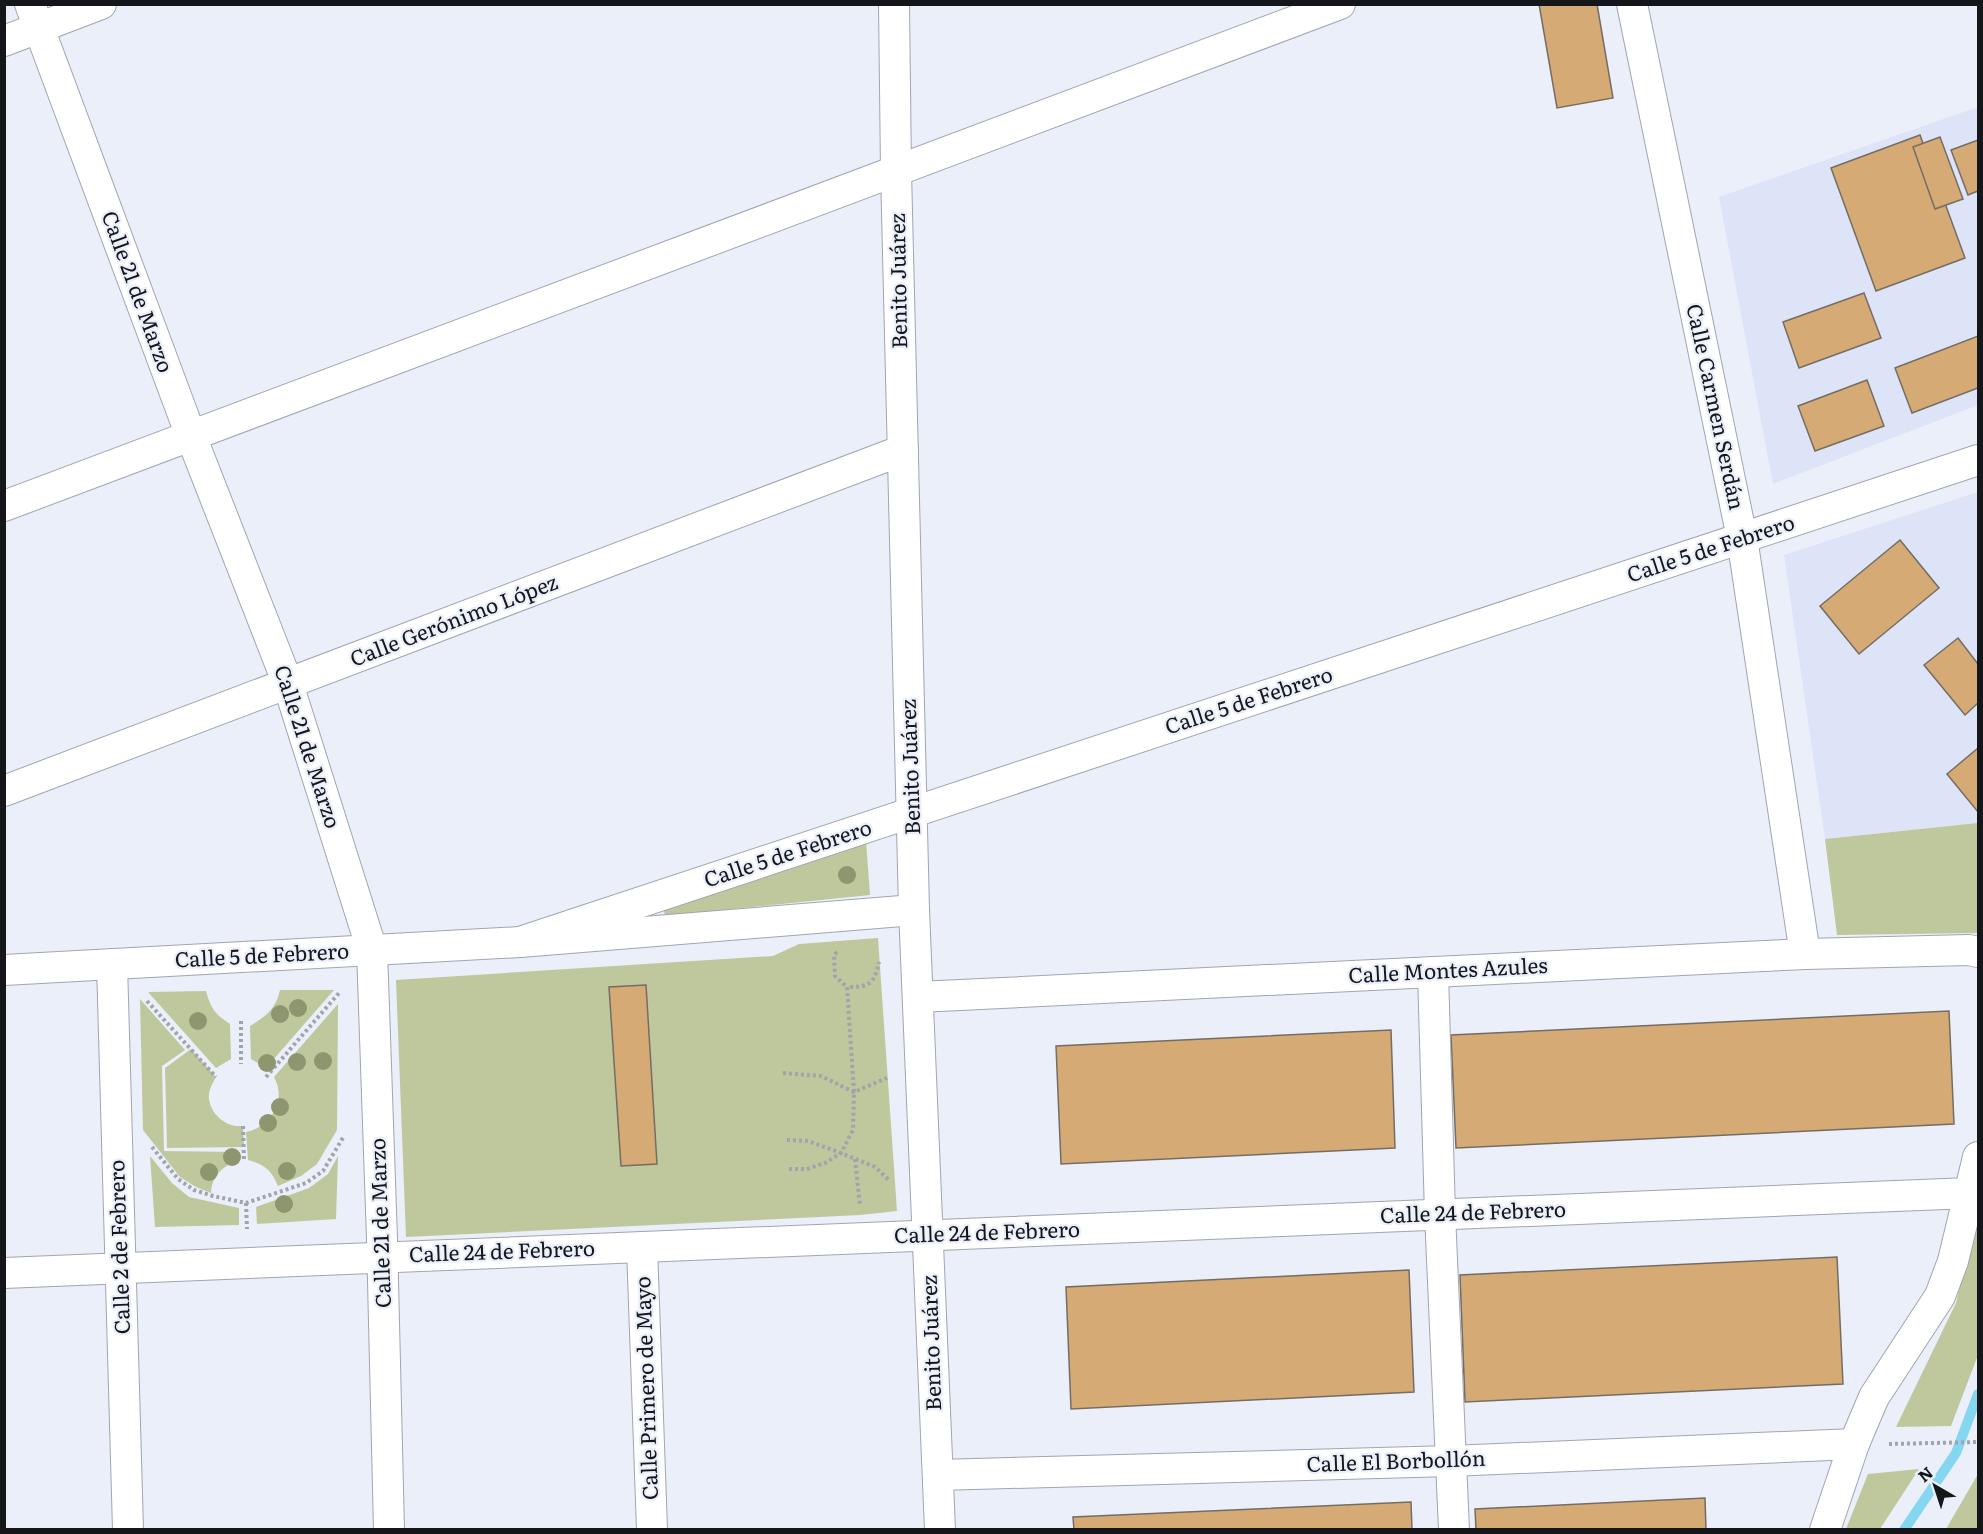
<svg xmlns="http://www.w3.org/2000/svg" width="1983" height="1534" font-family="Literata,serif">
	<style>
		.built { fill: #dde4f7 }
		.green { fill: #bec89c }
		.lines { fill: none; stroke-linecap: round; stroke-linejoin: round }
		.stream { stroke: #85d6f0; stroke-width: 10 }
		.building { fill: #d6aa75; stroke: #746d64; stroke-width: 1.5 }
		.street-casing { stroke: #a0a5b0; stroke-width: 32 }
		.path { stroke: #a0a4ac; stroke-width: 4; stroke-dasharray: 3 3; stroke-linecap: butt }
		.street { stroke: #fff; stroke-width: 30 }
		.tree { fill: #8e9670 }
		.labels { text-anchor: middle; stroke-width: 4.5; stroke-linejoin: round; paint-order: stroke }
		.street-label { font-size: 21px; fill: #14161a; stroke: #eaeffa }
	</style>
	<rect width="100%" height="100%" fill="#eaeffa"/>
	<g class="built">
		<polygon points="1978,107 1978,405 1773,484 1719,197"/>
		<polygon points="1978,492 1978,823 1825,839 1784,555"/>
	</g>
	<g class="green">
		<polygon points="1978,823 1978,933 1837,935 1825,839"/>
		<polygon points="866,841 870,895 665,916 663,906"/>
		<polygon points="878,938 897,1211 860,1215 406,1237 396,980 773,956 799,944"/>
		<path d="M 280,990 L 334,990 L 266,1068 L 251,1059 L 250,1026 C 266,1016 276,1009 280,990 Z"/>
		<path d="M 206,991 C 211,1009 215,1014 230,1024 L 231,1059 L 216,1068 L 148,992 Z"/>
		<path d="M 140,999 L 185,1050 L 162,1066 L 164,1151 L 240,1152 L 240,1159 C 224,1166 212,1174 211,1193 L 196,1187 L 180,1177 L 143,1130 Z"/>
		<path d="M 338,1004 L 337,1130 L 317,1164 L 301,1176 L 278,1186 C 272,1171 264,1164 248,1160 L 246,1132 C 271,1127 287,1100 274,1077 Z"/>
		<path d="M 191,1049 L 216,1077 C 212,1084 208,1091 209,1099 C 211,1115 227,1128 243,1126 L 244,1147 L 167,1148 L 165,1068 Z"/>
		<polygon points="150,1156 172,1183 189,1197 239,1208 239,1225 155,1227"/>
		<polygon points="338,1156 336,1219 257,1224 256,1207 309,1188 328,1174"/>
		<polygon points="1978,1205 1978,1355 1951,1426 1896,1427 1956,1303"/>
		<polygon points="1919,1469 1880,1529 1846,1529 1868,1474"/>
		<polygon points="1978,1474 1978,1529 1946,1529"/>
	</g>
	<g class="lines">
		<polyline class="stream" points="1904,1530 1956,1453 1978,1394"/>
	</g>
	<g class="building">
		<polygon points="1539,4 1597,4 1613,98 1557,108"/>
		<polygon points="1920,135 1965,258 1876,291 1831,168"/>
		<polygon points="1940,137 1963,199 1935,209 1913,147"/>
		<polygon points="1978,140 1978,191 1968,195 1951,150"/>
		<polygon points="1864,293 1881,338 1799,368 1783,322"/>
		<polygon points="1978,336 1978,388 1912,413 1895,368"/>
		<polygon points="1867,380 1884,426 1815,451 1798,406"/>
		<polygon points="1900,540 1939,588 1859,654 1820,606"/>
		<polygon points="1958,638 1978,664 1978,703 1965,715 1924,665"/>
		<polygon points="1978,748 1978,812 1947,774"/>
		<polygon points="646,985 657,1164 621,1166 609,987"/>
		<polygon points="1949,1011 1954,1124 1456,1148 1451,1035"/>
		<polygon points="1391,1030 1395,1148 1061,1164 1056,1046"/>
		<polygon points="1837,1257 1843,1384 1465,1402 1460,1275"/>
		<polygon points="1409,1270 1414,1392 1071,1409 1066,1287"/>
		<polygon points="1705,1498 1706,1530 1476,1530 1475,1509"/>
		<polygon points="1411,1502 1412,1530 1074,1530 1073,1517"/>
	</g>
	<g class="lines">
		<g class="street-casing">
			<g id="street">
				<polyline points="30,4 191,436 288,684 372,950 382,1239 389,1530"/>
				<polyline points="894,4 896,171 914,910 940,1530"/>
				<polyline points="1632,4 1742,538 1805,954"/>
				<polyline points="4,41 101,4"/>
				<polyline points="4,506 1340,4"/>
				<polyline points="4,791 903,450"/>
				<polyline points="520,942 1978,460"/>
				<polyline points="112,964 128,1530"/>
				<polyline points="4,970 520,942 914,910"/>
				<polyline points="1433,972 1440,1214 1454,1530"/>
				<polyline points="918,997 1805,954 1969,950 1978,952"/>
				<polyline points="642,1247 652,1530"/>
				<polyline points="4,1273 1970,1193"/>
				<polyline points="938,1475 1451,1461 1854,1444"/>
				<polyline points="1825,1530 1854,1444 1874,1397 1940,1296 1953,1261 1978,1157"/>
			</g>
		</g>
		<g class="path">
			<polyline points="837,952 834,955 835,976 847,987"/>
			<polyline points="147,1001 216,1077"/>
			<polyline points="241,1021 241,1064"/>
			<polyline points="783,1073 821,1076 854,1092 887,1078"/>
			<polyline points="266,1077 339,993"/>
			<polyline points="243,1126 244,1162"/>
			<polyline points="787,1140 808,1141 841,1153 875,1167 890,1181"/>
			<polyline points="152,1147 178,1179 194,1190 213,1196 246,1203 306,1183 323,1171 344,1136"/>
			<polyline points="855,1159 860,1206"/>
			<path d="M 789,1169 L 807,1169 L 825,1163 L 841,1153 L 853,1130 L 854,1092 L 847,987 C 870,987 874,984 879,962"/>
			<polyline points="246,1203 247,1229"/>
			<polyline points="1889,1444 1978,1442"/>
		</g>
		<use href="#street" class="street"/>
	</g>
	<g class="tree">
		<circle cx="847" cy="875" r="9"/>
		<circle cx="298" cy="1008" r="9"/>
		<circle cx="280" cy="1014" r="9"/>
		<circle cx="198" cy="1021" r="9"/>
		<circle cx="323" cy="1061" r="9"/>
		<circle cx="297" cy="1062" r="9"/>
		<circle cx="267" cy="1063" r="9"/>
		<circle cx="280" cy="1107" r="9"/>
		<circle cx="268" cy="1123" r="9"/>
		<circle cx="232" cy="1157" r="9"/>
		<circle cx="287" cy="1171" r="9"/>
		<circle cx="209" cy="1172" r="9"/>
		<circle cx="284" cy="1204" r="9"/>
	</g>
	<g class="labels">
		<g class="street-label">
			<text transform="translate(899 281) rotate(-91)" y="7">Benito Juárez</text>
			<text transform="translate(137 292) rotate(70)" y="7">Calle 21 de Marzo</text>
			<text transform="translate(1715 407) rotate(78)" y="7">Calle Carmen Serdán</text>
			<text transform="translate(1711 549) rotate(-18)" y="7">Calle 5 de Febrero</text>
			<text transform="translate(454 621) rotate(-21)" y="7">Calle Gerónimo López</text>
			<text transform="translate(1249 701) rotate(-18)" y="7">Calle 5 de Febrero</text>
			<text transform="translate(307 747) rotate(72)" y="7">Calle 21 de Marzo</text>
			<text transform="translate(911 767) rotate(-92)" y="7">Benito Juárez</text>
			<text transform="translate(788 854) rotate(-18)" y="7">Calle 5 de Febrero</text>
			<text transform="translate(262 956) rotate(-3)" y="7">Calle 5 de Febrero</text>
			<text transform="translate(1448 971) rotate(-3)" y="7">Calle Montes Azules</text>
			<text transform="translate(1473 1213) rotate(-2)" y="7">Calle 24 de Febrero</text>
			<text transform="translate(381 1223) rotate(-92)" y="7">Calle 21 de Marzo</text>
			<text transform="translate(987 1233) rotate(-2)" y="7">Calle 24 de Febrero</text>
			<text transform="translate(120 1247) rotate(-92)" y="7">Calle 2 de Febrero</text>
			<text transform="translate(502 1252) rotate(-2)" y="7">Calle 24 de Febrero</text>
			<text transform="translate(932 1343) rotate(-92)" y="7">Benito Juárez</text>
			<text transform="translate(647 1388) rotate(-92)" y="7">Calle Primero de Mayo</text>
			<text transform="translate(1396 1462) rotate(-2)" y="7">Calle El Borbollón</text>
		</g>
	</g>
	<rect width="1983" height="1534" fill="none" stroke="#14161a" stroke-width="12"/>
	<g transform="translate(1935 1486) rotate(321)" stroke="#eaeffa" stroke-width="4.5" paint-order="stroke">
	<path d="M0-4.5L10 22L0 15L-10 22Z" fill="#14161a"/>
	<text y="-9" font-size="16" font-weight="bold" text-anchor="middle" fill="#14161a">N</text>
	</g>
</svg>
